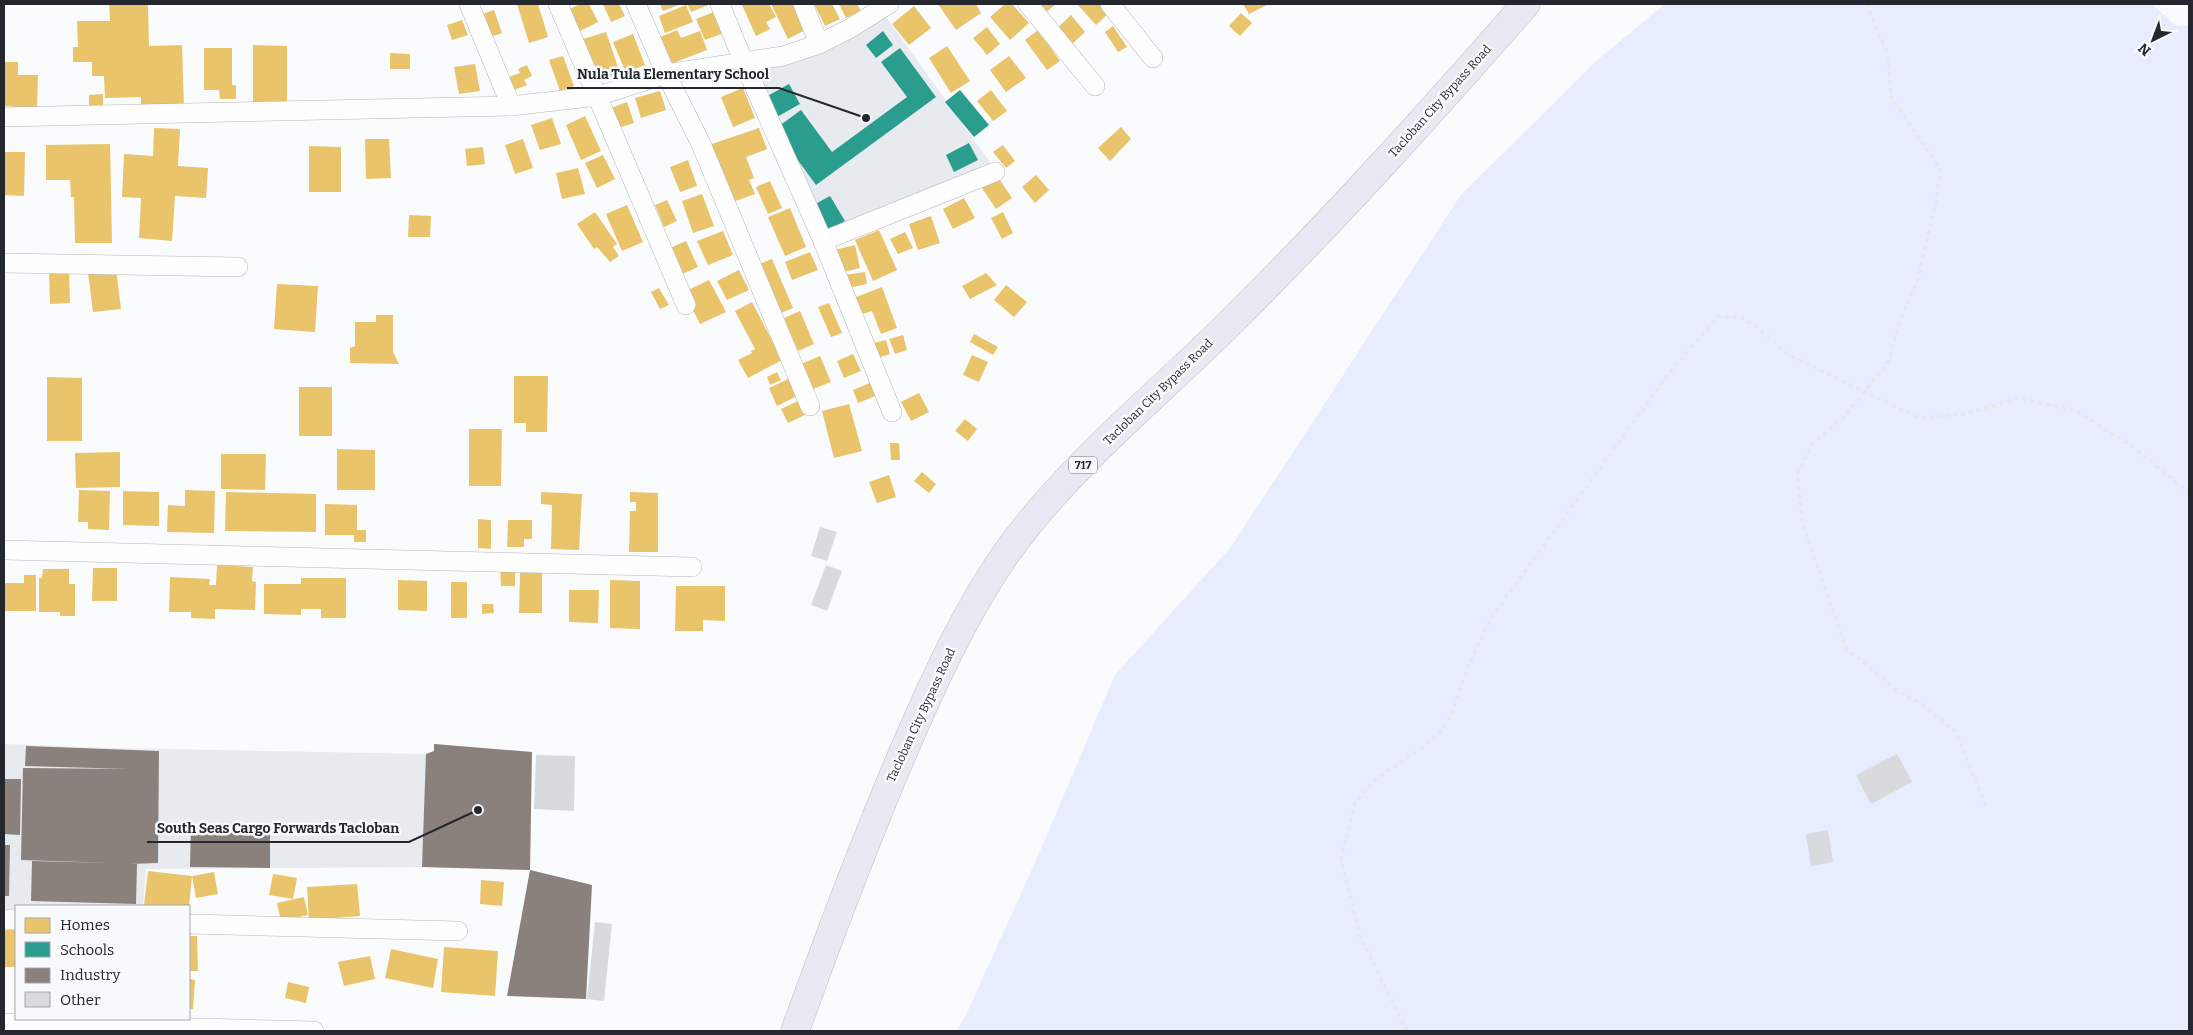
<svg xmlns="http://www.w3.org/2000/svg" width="2193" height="1035" font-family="Bitter,serif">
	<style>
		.built { fill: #e7eaef }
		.green { fill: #e7edfe }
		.homes { fill: #e9c46a }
		.schools { fill: #2a9d8f }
		.industry { fill: #8a817c }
		.building { fill: #d8dade }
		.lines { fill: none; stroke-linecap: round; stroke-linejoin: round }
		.street-casing { stroke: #b4b5b9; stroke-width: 20 }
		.highway-casing { stroke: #bbbec8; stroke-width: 29 }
		.path { stroke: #e6e7e8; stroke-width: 3; stroke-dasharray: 4 4; stroke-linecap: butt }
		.street { stroke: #fefeff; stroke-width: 19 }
		.highway { stroke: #e7eaf2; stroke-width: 28 }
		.labels { text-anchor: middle; stroke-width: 5; stroke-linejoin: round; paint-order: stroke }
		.shield { fill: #f9fafe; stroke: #65666c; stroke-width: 1 }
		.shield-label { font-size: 11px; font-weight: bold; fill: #25272e }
		.street-label { font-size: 12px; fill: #25272e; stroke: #f9fafe }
		.leader { fill: none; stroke: #25272e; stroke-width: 2 }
		.callout-dot { fill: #25272e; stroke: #f9fafe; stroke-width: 2 }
		.callout-label { font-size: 14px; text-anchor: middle; font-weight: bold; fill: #25272e; stroke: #f9fafe; stroke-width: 5; stroke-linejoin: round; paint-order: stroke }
	</style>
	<rect width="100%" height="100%" fill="#fafbfd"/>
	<g class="built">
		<polygon points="884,14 992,165 824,238 754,71 799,59"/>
		<polygon points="4,744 110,748 426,754 434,751 434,744 532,752 530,870 422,867 146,869 143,906 16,906 16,909 4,909"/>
	</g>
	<polygon class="green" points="1665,4 2152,4 2176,26 2189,25 2189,1031 956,1031 966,1015 1037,858 1115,675 1231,547 1460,196 1596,61"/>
	<g class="homes">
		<polygon points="109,4 148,4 149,46 182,45 184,108 141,109 141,97 105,98 104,76 92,76 92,62 73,62 73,47 78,47 77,21 110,21"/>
		<polygon points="517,4 538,4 548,37 529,43"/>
		<polygon points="580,4 589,4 598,22 576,33 565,11"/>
		<polygon points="603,4 619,4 625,16 611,22"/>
		<polygon points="660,4 681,4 663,11"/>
		<polygon points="687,4 711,4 691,12"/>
		<polygon points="745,4 769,4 776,17 766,22 770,29 756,36 742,5"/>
		<polygon points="771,4 797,4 809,28 788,39"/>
		<polygon points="814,4 832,4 840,19 825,26"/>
		<polygon points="839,4 857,4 861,11 846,18"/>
		<polygon points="938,4 976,4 981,13 956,30"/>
		<polygon points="1005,4 1012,4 1029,23 1010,40 990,17"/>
		<polygon points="1037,4 1056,4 1045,13"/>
		<polygon points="1077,4 1103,4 1110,12 1096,25"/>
		<polygon points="1243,4 1269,4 1249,14"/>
		<polygon points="686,5 693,22 665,33 659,16"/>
		<polygon points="914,6 931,28 909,45 892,24"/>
		<polygon points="494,10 502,33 488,38 480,15"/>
		<polygon points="719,10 727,32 705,40 696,19"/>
		<polygon points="1241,13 1252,23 1240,36 1229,26"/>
		<polygon points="1071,15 1085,32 1071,45 1056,29"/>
		<polygon points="462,20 468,35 452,40 447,25"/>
		<polygon points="1113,26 1127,47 1118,52 1105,32"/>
		<polygon points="987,27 1000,44 987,55 973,38"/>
		<polygon points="677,30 681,38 700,31 707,50 668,65 656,39"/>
		<polygon points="1038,30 1060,61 1047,70 1025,40"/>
		<polygon points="606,32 620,73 595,82 580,40"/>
		<polygon points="633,34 645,65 626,73 613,42"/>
		<polygon points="253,45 287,46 287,102 253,102"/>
		<polygon points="947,46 970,81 951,93 929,58"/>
		<polygon points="204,48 232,48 232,85 236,85 236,99 220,99 219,90 204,90"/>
		<polygon points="390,53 410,54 410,69 390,69"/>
		<polygon points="563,56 574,86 560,91 549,60"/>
		<polygon points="1009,56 1026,78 1006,92 990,70"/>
		<polygon points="4,62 18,62 18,75 38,75 37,108 4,106"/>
		<polygon points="475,64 480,91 459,94 454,67"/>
		<polygon points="527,65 532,76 524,80 527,85 514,90 509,77 520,73 518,69"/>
		<polygon points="743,88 755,118 733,127 721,97"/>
		<polygon points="991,90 1007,111 993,121 977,101"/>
		<polygon points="660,91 666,110 641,118 635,98"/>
		<polygon points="103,94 103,107 89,107 89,95"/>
		<polygon points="627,102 634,123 615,129 608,109"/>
		<polygon points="585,116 601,151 581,160 566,125"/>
		<polygon points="552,118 561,144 540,150 531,125"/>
		<polygon points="1121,127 1131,139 1110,161 1098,148"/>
		<polygon points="154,128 180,129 178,166 208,168 206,198 175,196 172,241 139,238 141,198 122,197 124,154 153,156"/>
		<polygon points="759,128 767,149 746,157 754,178 749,180 755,194 727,204 706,146"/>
		<polygon points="365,139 389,139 391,178 366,179"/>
		<polygon points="523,139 533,168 515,174 505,145"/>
		<polygon points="110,144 112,243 75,243 74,197 71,197 70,180 46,180 46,145"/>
		<polygon points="1003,145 1015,161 1006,168 993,152"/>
		<polygon points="309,146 341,147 341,192 309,192"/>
		<polygon points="483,147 485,164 467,166 465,149"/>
		<polygon points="4,152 25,152 24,196 4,195"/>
		<polygon points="603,155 615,179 597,188 585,163"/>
		<polygon points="688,160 697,186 680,192 670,167"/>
		<polygon points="578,168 585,194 562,199 556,173"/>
		<polygon points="996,174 1012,198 996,209 980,185"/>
		<polygon points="1036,175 1049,190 1035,203 1022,187"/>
		<polygon points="770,181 782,208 768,214 756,187"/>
		<polygon points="702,194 714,226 693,233 682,201"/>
		<polygon points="964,198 975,218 953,229 943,209"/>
		<polygon points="667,200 677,221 664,227 655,205"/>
		<polygon points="627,205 643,242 622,251 606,214"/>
		<polygon points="790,208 806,247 785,256 768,217"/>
		<polygon points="595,212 617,244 613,247 619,256 610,262 597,247 594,249 577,224"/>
		<polygon points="1003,212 1013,233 1002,239 991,218"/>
		<polygon points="409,215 431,216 430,237 408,237"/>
		<polygon points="931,216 940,243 918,250 909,224"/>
		<polygon points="879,230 897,270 873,281 855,240"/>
		<polygon points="723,231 733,255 708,265 697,241"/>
		<polygon points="905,232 913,248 898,254 890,239"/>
		<polygon points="686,241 698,267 680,275 668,249"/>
		<polygon points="855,245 860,268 839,273 834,250"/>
		<polygon points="810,252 818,270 792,280 785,262"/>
		<polygon points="772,259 793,308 776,315 755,266"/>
		<polygon points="116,269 121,309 93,312 88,273"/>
		<polygon points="739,270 749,290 727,300 717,281"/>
		<polygon points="49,271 69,271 70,303 50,304"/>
		<polygon points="865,272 867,284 848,288 845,275"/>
		<polygon points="986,273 997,285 970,299 962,286"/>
		<polygon points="709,280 726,312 700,324 684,292"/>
		<polygon points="277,284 318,286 315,332 274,329"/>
		<polygon points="1006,285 1027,302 1014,317 994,300"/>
		<polygon points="882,287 897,328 881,334 872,311 862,314 856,297"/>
		<polygon points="659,288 669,305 660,309 651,292"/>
		<polygon points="752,302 782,360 748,378 738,360 752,353 751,351 755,349 735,311"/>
		<polygon points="829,303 842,333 831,337 818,307"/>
		<polygon points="800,311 814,344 798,351 784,318"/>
		<polygon points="376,315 393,315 393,352 399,364 350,363 350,348 355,346 355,322 376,322"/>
		<polygon points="974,334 998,347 993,355 970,342"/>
		<polygon points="903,335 907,350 895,354 889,339"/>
		<polygon points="886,340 890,354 874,359 869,344"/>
		<polygon points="853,354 861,371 844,378 837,361"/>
		<polygon points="972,355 988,362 979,382 963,375"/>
		<polygon points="820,356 831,382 813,389 801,364"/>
		<polygon points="777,372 781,380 770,385 767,377"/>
		<polygon points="514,376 548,376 547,432 526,432 526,423 514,423"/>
		<polygon points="47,377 82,378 82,441 47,441"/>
		<polygon points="790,378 799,395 777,406 769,388"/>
		<polygon points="872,382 878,395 858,403 853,390"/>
		<rect x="299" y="387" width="33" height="49"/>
		<polygon points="919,393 929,412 911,421 901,402"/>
		<polygon points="800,400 807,414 788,423 781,409"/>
		<polygon points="849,404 862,451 834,458 822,411"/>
		<polygon points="965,419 977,429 968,441 955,431"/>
		<polygon points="469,429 502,429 501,486 469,486"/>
		<polygon points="890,443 899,443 900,460 891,460"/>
		<polygon points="337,449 375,450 375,490 337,490"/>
		<polygon points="120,452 120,487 76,488 75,453"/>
		<polygon points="221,454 266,454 265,490 221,489"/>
		<polygon points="922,472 936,484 929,493 914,481"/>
		<polygon points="889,475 896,497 877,503 869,482"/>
		<polygon points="79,490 110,491 109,530 88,529 88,522 78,522"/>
		<polygon points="185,490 215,491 214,533 167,532 168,505 185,506"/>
		<polygon points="123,491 159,492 159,526 123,525"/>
		<polygon points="226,492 316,494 316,532 225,531"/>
		<polygon points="541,492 582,494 579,550 551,549 552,505 541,504"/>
		<polygon points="630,492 658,493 658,552 629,552 630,511 636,511 636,502 630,502"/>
		<polygon points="325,504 357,505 357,530 366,530 366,542 354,542 354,535 325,535"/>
		<polygon points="478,519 491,520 491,549 478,548"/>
		<polygon points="508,520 532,520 532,539 524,539 524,547 507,547"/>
		<polygon points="217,565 253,567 252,581 256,582 255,610 215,609 215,619 191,618 191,612 169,612 170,577 210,579 209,585 216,585"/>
		<polygon points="500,565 515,565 515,586 501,586"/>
		<polygon points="93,568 117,568 117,601 92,601"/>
		<polygon points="43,569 69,569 69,584 75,584 75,616 60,616 60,612 39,612 39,578 42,578"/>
		<polygon points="520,572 542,573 542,613 519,613"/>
		<polygon points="24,575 36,575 36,611 4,611 4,583 24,583"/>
		<polygon points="301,578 346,578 346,618 321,618 321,609 301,609 301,615 264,614 264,584 301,584"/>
		<polygon points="398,580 427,581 427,611 398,610"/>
		<polygon points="610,580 640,581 640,629 610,628"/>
		<rect x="451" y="582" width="16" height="36"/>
		<polygon points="676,586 725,586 725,621 703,620 703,631 675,631"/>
		<polygon points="569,590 599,590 598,623 569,622"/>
		<polygon points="482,604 493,604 494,613 482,614"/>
		<polygon points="148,871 192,876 189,906 144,905"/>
		<polygon points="214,872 218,894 196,898 192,876"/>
		<polygon points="273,874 297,878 293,899 269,895"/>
		<polygon points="481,880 504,882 502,906 480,904"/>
		<polygon points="357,884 360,916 309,920 307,887"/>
		<polygon points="304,897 308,915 281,921 277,903"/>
		<polygon points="5,930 16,930 16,967 4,967"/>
		<polygon points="189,936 197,936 198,971 189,971"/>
		<polygon points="444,947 498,951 495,996 441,992"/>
		<polygon points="391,949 438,959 433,988 385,978"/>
		<polygon points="370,956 375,979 344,986 338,962"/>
		<polygon points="189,979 195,980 193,1009 189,1009"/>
		<polygon points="288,982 309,987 306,1003 285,998"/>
	</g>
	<g class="schools">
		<polygon points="883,31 893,45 876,58 866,45"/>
		<polygon points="900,48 936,97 816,185 775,129 801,110 832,152 907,97 881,62"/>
		<polygon points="789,84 800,104 775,118 764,98"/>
		<polygon points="960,90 989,125 974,137 945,102"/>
		<polygon points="969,143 978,160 954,172 946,155"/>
		<polygon points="830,196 845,221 825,233 810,207"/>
	</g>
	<g class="industry">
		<polygon points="434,744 532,752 530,870 422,867 426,754 434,751"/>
		<polygon points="26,746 159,751 158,863 130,864 137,864 136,904 31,901 32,861 113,863 21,860 23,768 129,769 25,766"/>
		<polygon points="4,779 21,779 20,835 4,834"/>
		<polygon points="191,825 270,826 270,868 190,867"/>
		<polygon points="4,845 10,845 9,896 4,896"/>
		<polygon points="530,870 592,885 586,999 507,996"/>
	</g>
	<g class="building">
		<polygon points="820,527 837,532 827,561 811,556"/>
		<polygon points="826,565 842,571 827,611 811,605"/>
		<polygon points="1897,754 1912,782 1871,804 1856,775"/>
		<polygon points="536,755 575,756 574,811 534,809"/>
		<polygon points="1828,830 1833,862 1811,866 1806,834"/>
		<polygon points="595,922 612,924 604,1001 587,999"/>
	</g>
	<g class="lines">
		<g class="street-casing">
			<g id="street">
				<polyline points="469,4 511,106"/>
				<polyline points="558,4 686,305"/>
				<polyline points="636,4 666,74 701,144 810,406"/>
				<polyline points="720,4 744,63 823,241 892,412"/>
				<polyline points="803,4 819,44"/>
				<polyline points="1028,4 1095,86"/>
				<polyline points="1110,4 1153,58"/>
				<polyline points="4,117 511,106 598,96 666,74 783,56 819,44 849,29 889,4"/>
				<polyline points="823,241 995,172"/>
				<polyline points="4,263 238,267"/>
				<polyline points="4,550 692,567"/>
				<polyline points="4,919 16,920"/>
				<polyline points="189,924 458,931"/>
				<polyline points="4,1023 314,1031"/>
			</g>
		</g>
		<g class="highway-casing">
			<path id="highway" d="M 795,1031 C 830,934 866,838 907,743 C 935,679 965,613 1005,555 C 1068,466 1156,397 1233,320 C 1335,219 1431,112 1526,4"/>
		</g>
		<g class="path">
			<polyline points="1866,4 1888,55 1891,97 1941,170 1935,206 1918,279 1898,326 1889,361 1843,418 1813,443 1797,474 1803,525 1846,648 1899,692 1922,704 1956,732 1986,807"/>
			<polyline points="1407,1031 1360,936 1341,859 1355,803 1375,780 1424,746 1442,730 1452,713 1468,667 1491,618 1667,376 1718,317 1741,317 1761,330 1789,355 1919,418 1966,414 2018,398 2075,410 2133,447 2189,493"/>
		</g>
		<use href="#street" class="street"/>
		<use href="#highway" class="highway"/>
	</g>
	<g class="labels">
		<rect class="shield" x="1069" y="456.5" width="28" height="17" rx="4"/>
		<g class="shield-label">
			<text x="1083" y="469">717</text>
		</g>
		<g class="street-label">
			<text transform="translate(1440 101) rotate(-48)" y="4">Tacloban City Bypass Road</text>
			<text transform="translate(1158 392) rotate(-44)" y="4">Tacloban City Bypass Road</text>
			<text transform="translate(921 715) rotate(-65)" y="4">Tacloban City Bypass Road</text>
		</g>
	</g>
	<path class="leader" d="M866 118L779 88H567M478 810L409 842H147"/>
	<g class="callout-dot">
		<circle cx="866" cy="118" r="5"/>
		<circle cx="478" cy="810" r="5"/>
	</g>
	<g class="callout-label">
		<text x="673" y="79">Nula Tula Elementary School</text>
		<text x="278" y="833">South Seas Cargo Forwards Tacloban</text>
	</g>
	<rect width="2193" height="1035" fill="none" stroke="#25272e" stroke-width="10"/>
	<rect x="15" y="905" width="175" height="115" fill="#f9fafe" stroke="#a4a6ab"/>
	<rect x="25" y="918" width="25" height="15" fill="#e9c46a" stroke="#a4a6ab"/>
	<text x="60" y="930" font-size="15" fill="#25272e">Homes</text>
	<rect x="25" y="942" width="25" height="15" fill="#2a9d8f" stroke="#a4a6ab"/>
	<text x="60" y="955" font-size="15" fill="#25272e">Schools</text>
	<rect x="25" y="968" width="25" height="15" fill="#8a817c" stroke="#a4a6ab"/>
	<text x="60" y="980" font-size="15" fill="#25272e">Industry</text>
	<rect x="25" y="992" width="25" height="15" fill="#d8dade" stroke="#a4a6ab"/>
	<text x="60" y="1005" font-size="15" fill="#25272e">Other</text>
	<g transform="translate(2153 40) rotate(222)" stroke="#f9fafe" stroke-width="4" paint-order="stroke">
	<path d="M0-4L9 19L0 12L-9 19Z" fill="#25272e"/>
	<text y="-8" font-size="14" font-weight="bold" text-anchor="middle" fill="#25272e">N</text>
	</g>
</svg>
